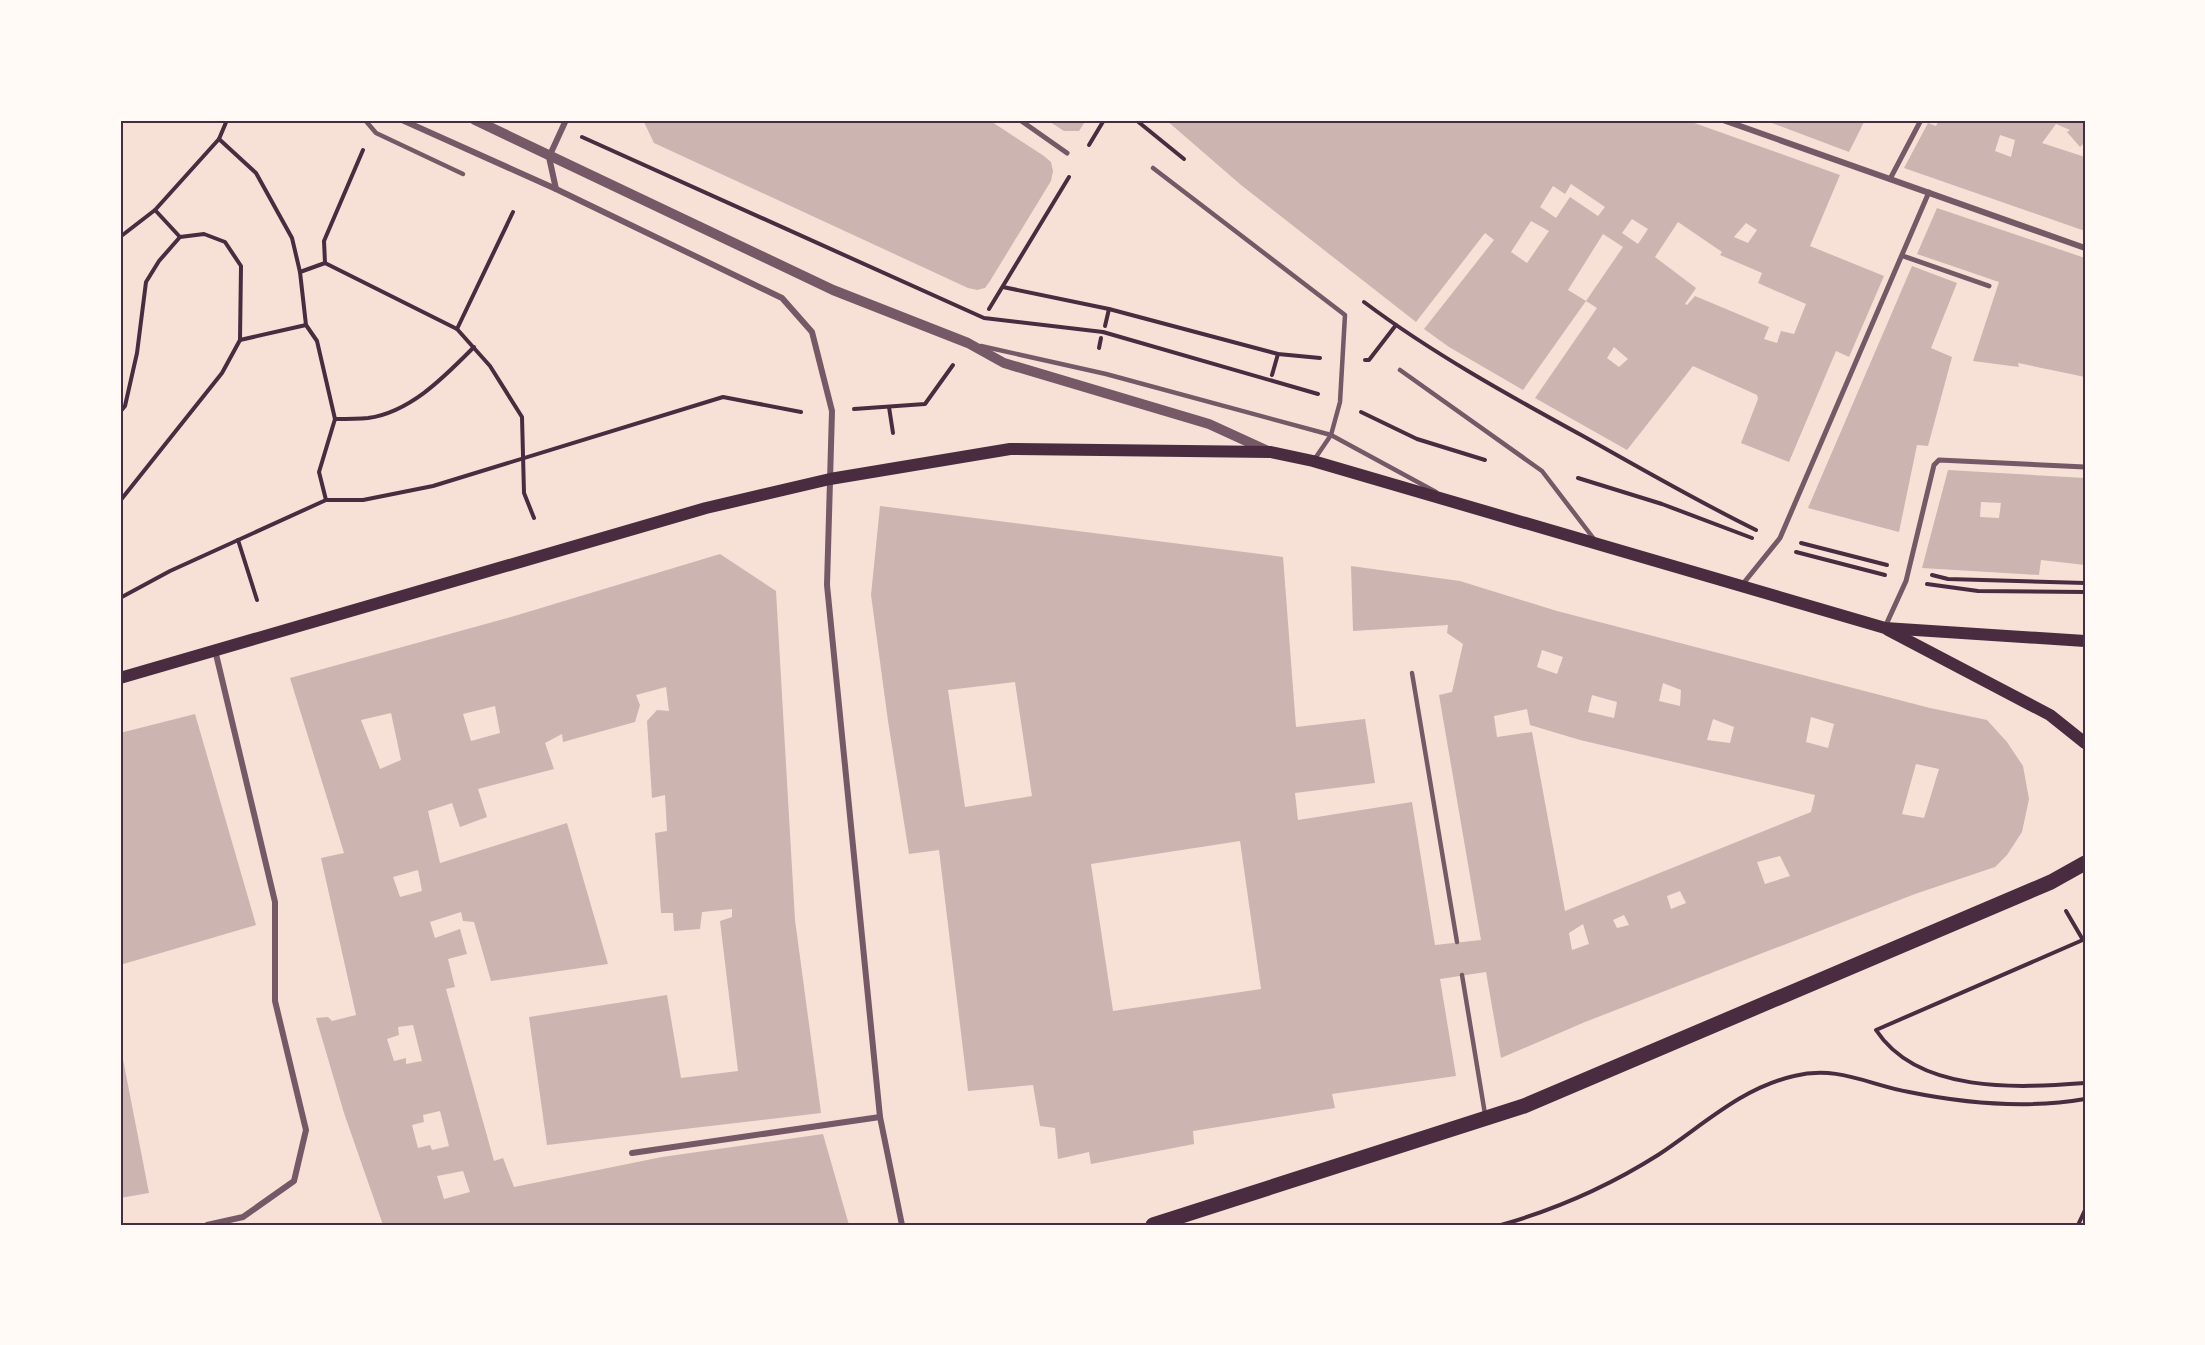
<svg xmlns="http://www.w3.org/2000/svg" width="2205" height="1345" font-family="'Nunito Sans',sans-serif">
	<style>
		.building { fill: #ccb4b1; fill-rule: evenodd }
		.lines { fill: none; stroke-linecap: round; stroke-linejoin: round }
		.path { stroke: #4a2c40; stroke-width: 4 }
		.service { stroke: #755966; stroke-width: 4.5 }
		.pedestrian { stroke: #755966; stroke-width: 5 }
		.minor { stroke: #755966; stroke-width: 6 }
		.tertiary { stroke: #755966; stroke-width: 10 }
		.secondary { stroke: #4a2c40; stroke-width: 12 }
		.primary { stroke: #4a2c40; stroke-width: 15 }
		.neatline { fill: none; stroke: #4a2c40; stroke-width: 2 }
	</style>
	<rect width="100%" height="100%" fill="#f7e1d7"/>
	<g class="building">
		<polygon points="643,120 989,120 1044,156 1051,162 1053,171 1051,181 990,281 985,288 977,290 968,288 654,143"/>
		<polygon points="1047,120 1086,120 1079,131 1064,131"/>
		<path d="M 1166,120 L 1686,120 L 1840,175 L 1810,246 L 1884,276 L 1849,357 L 1836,351 L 1789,462 L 1741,443 L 1758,399 L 1757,395 L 1693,366 L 1627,450 L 1535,398 L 1597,308 L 1586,301 L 1623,247 L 1603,234 L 1568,290 L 1586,301 L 1523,390 L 1449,347 L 1424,329 L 1494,240 L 1485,233 L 1416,322 L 1241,185 ZM 1571,184 L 1605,207 L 1598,216 L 1570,197 L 1556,218 L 1540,207 L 1553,186 L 1565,194 ZM 1632,219 L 1648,229 L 1638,244 L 1622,233 ZM 1531,221 L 1549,231 L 1527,263 L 1511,252 ZM 1678,222 L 1722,252 L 1720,255 L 1762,273 L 1758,283 L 1806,304 L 1794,334 L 1781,331 L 1777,343 L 1764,339 L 1769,327 L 1695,296 L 1687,305 L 1685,304 L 1696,288 L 1655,257 ZM 1746,223 L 1757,230 L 1748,243 L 1734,237 ZM 1614,347 L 1628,359 L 1619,367 L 1607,358 Z"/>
		<polygon points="1764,120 1865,120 1849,152"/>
		<path d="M 1939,120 L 2085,120 L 2085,142 L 2080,147 L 2067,132 L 2070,130 L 2056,124 L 2042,143 L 2085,157 L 2085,231 L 1904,168 L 1928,123 L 1936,126 ZM 2000,135 L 2015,140 L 2011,157 L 1995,151 Z"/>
		<polygon points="1937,208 2085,258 2085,377 2018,363 2019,367 1973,361 1999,282 1917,254"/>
		<polygon points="1912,266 1957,283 1931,348 1952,357 1928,446 1917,445 1899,532 1808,508"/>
		<path d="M 1948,470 L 2085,478 L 2085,565 L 2041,560 L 2039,575 L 1922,568 ZM 1981,502 L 2001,503 L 1999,518 L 1980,517 Z"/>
		<path d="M 880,506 L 1283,557 L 1296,727 L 1365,719 L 1375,783 L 1295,793 L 1298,820 L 1412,802 L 1435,945 L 1481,940 L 1439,695 L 1452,692 L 1463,644 L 1447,633 L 1448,625 L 1353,631 L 1351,566 L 1460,581 L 1557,611 L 1930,708 L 1987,720 L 2007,742 L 2023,766 L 2029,799 L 2022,832 L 2007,855 L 1995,867 L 1915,894 L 1585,1022 L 1501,1058 L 1486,972 L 1440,979 L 1456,1076 L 1332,1094 L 1335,1108 L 1193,1131 L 1194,1144 L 1091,1164 L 1089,1152 L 1058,1159 L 1055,1128 L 1040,1126 L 1033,1085 L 968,1091 L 939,850 L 909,854 L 888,721 L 871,595 ZM 1542,650 L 1563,657 L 1557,674 L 1537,667 ZM 1015,682 L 1032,796 L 965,807 L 948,690 ZM 1663,683 L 1681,690 L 1680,706 L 1659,701 ZM 1592,695 L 1617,702 L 1614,718 L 1588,712 ZM 1527,709 L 1530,725 L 1580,740 L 1815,795 L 1811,812 L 1565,911 L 1532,732 L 1497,737 L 1494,716 ZM 1811,717 L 1834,724 L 1828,748 L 1806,742 ZM 1713,719 L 1734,727 L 1730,743 L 1707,740 ZM 1916,764 L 1939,769 L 1924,818 L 1902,814 ZM 1240,841 L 1261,989 L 1113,1011 L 1091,864 ZM 1780,856 L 1790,876 L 1765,884 L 1757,862 ZM 1680,891 L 1686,903 L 1671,909 L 1667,896 ZM 1624,915 L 1629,925 L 1617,928 L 1613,920 ZM 1583,924 L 1589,944 L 1572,950 L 1569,933 Z"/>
		<path d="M 720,554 L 776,591 L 795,920 L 821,1113 L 547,1145 L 529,1017 L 667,995 L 681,1078 L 738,1071 L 720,921 L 732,917 L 732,909 L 702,912 L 700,929 L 674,931 L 673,913 L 661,913 L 655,833 L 667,831 L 665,795 L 652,798 L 647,721 L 657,710 L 669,711 L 666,687 L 636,695 L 640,705 L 635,722 L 563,742 L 562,734 L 545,743 L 554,769 L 478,789 L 487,817 L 460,827 L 452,803 L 428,811 L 440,863 L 567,823 L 608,964 L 491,981 L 474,922 L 463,921 L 461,912 L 430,922 L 435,938 L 460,929 L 467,954 L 448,959 L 455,987 L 446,989 L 494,1161 L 503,1158 L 514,1187 L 662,1157 L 823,1134 L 849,1225 L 791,1225 L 790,1223 L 783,1225 L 383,1225 L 344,1113 L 316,1018 L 328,1017 L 332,1021 L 356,1015 L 321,858 L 344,853 L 290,678 L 511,617 ZM 495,706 L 500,733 L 471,741 L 463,714 ZM 391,713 L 401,760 L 380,769 L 361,720 ZM 418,870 L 422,891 L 400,897 L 393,877 ZM 413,1025 L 422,1061 L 406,1064 L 406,1058 L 394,1061 L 387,1039 L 399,1035 L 398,1027 ZM 440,1111 L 449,1146 L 432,1150 L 430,1145 L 418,1148 L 412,1125 L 424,1122 L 423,1115 ZM 463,1171 L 470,1192 L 444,1199 L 437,1176 Z"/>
		<polygon points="195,714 256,925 120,965 120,733"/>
		<polygon points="120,1044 149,1193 120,1198"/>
	</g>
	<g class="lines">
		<g class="path">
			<polyline points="227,120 219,139 256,173 292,238 300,272"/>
			<polyline points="1136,120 1184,159"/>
			<polyline points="582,137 984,318 1103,332 1318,394"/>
			<polyline points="1089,145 1104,120"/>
			<polyline points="155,210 180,237"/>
			<polyline points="120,237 155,210 219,139"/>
			<polyline points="325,263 457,329 490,366 522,417 524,493 534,518"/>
			<polyline points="1003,287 1109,309 1278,354 1320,358"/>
			<path d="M 1364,302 C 1432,353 1508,395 1583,436 C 1640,468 1697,501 1756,530"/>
			<polyline points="989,309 1069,177"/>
			<polyline points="1105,326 1109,309"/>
			<polyline points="457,329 513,212"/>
			<polyline points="1099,348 1101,338"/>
			<polyline points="1365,360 1369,360 1396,325"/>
			<polyline points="1272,375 1278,354"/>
			<polyline points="889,407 893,433"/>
			<polyline points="854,409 925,404 953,365"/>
			<polyline points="120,412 125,406 137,353 146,282 159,261 180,237 204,234 225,242 241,266 240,340"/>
			<polyline points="1361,412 1417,439 1485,460"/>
			<path d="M 335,419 C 346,419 357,419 368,418 C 411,412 445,376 474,347"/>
			<polyline points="1578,478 1662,504 1752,538"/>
			<polyline points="326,500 319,472 335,419 317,341 306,325 300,272 325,263 324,241 363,150"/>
			<polyline points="120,501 222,373 240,340 306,325"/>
			<polyline points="238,540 257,600"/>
			<polyline points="1801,543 1887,565"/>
			<polyline points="1796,552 1885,575"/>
			<polyline points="1932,575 1948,579 2085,583"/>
			<polyline points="1927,584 1978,591 2085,592"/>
			<polyline points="120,598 170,571 326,500 363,500 433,486 723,397 801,412"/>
			<polyline points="2066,911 2083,940"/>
			<path d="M 2085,939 L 1876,1030 C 1918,1094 2018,1088 2085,1083"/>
			<path d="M 1501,1225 C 1557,1209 1609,1186 1658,1155 C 1702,1126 1741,1088 1794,1076 C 1838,1065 1869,1085 1909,1092 C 1968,1104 2026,1109 2085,1099"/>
			<polyline points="2078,1225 2085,1210"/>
		</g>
		<g class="service">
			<polyline points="365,120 376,133 463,174"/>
			<polyline points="1153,168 1345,315 1340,402 1331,435 1314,460"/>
			<polyline points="981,346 1106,374 1331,435 1436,492"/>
			<polyline points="1400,370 1542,471 1594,539"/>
			<polyline points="1412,673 1457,942"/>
			<polyline points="1462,975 1485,1114"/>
		</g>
		<g class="pedestrian">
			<polyline points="1020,120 1067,153"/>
			<polyline points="1890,179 1921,120"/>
			<polyline points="1903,256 1989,286"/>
			<polyline points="1742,585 1780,538 1929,192"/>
			<polyline points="1885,627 1906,581 1934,465 1939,460 2085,467"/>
		</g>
		<g class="minor">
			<polyline points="402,120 556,189 782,298 812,332 832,411 827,585 880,1117 902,1225"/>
			<polyline points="1723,120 2085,248"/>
			<polyline points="556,189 549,157 566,120"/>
			<polyline points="632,1153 880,1117"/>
			<polyline points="207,1225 243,1217 294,1181 306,1130 275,1001 275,902 215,650"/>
		</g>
		<polyline class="tertiary" points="475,120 833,290 968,343 1004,363 1209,424 1268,451"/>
		<g class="secondary">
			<polyline points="1888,630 2050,715 2085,743"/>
			<polyline points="120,678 706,508 830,479 1010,449 1271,452 1313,461 1885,628 2085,641"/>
		</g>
		<polyline class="primary" points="1153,1225 1524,1106 2051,882 2085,863"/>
	</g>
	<rect width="2205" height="1345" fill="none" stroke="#fffaf5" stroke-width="243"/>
	<rect x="122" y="122" width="1962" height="1102" class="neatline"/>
</svg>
